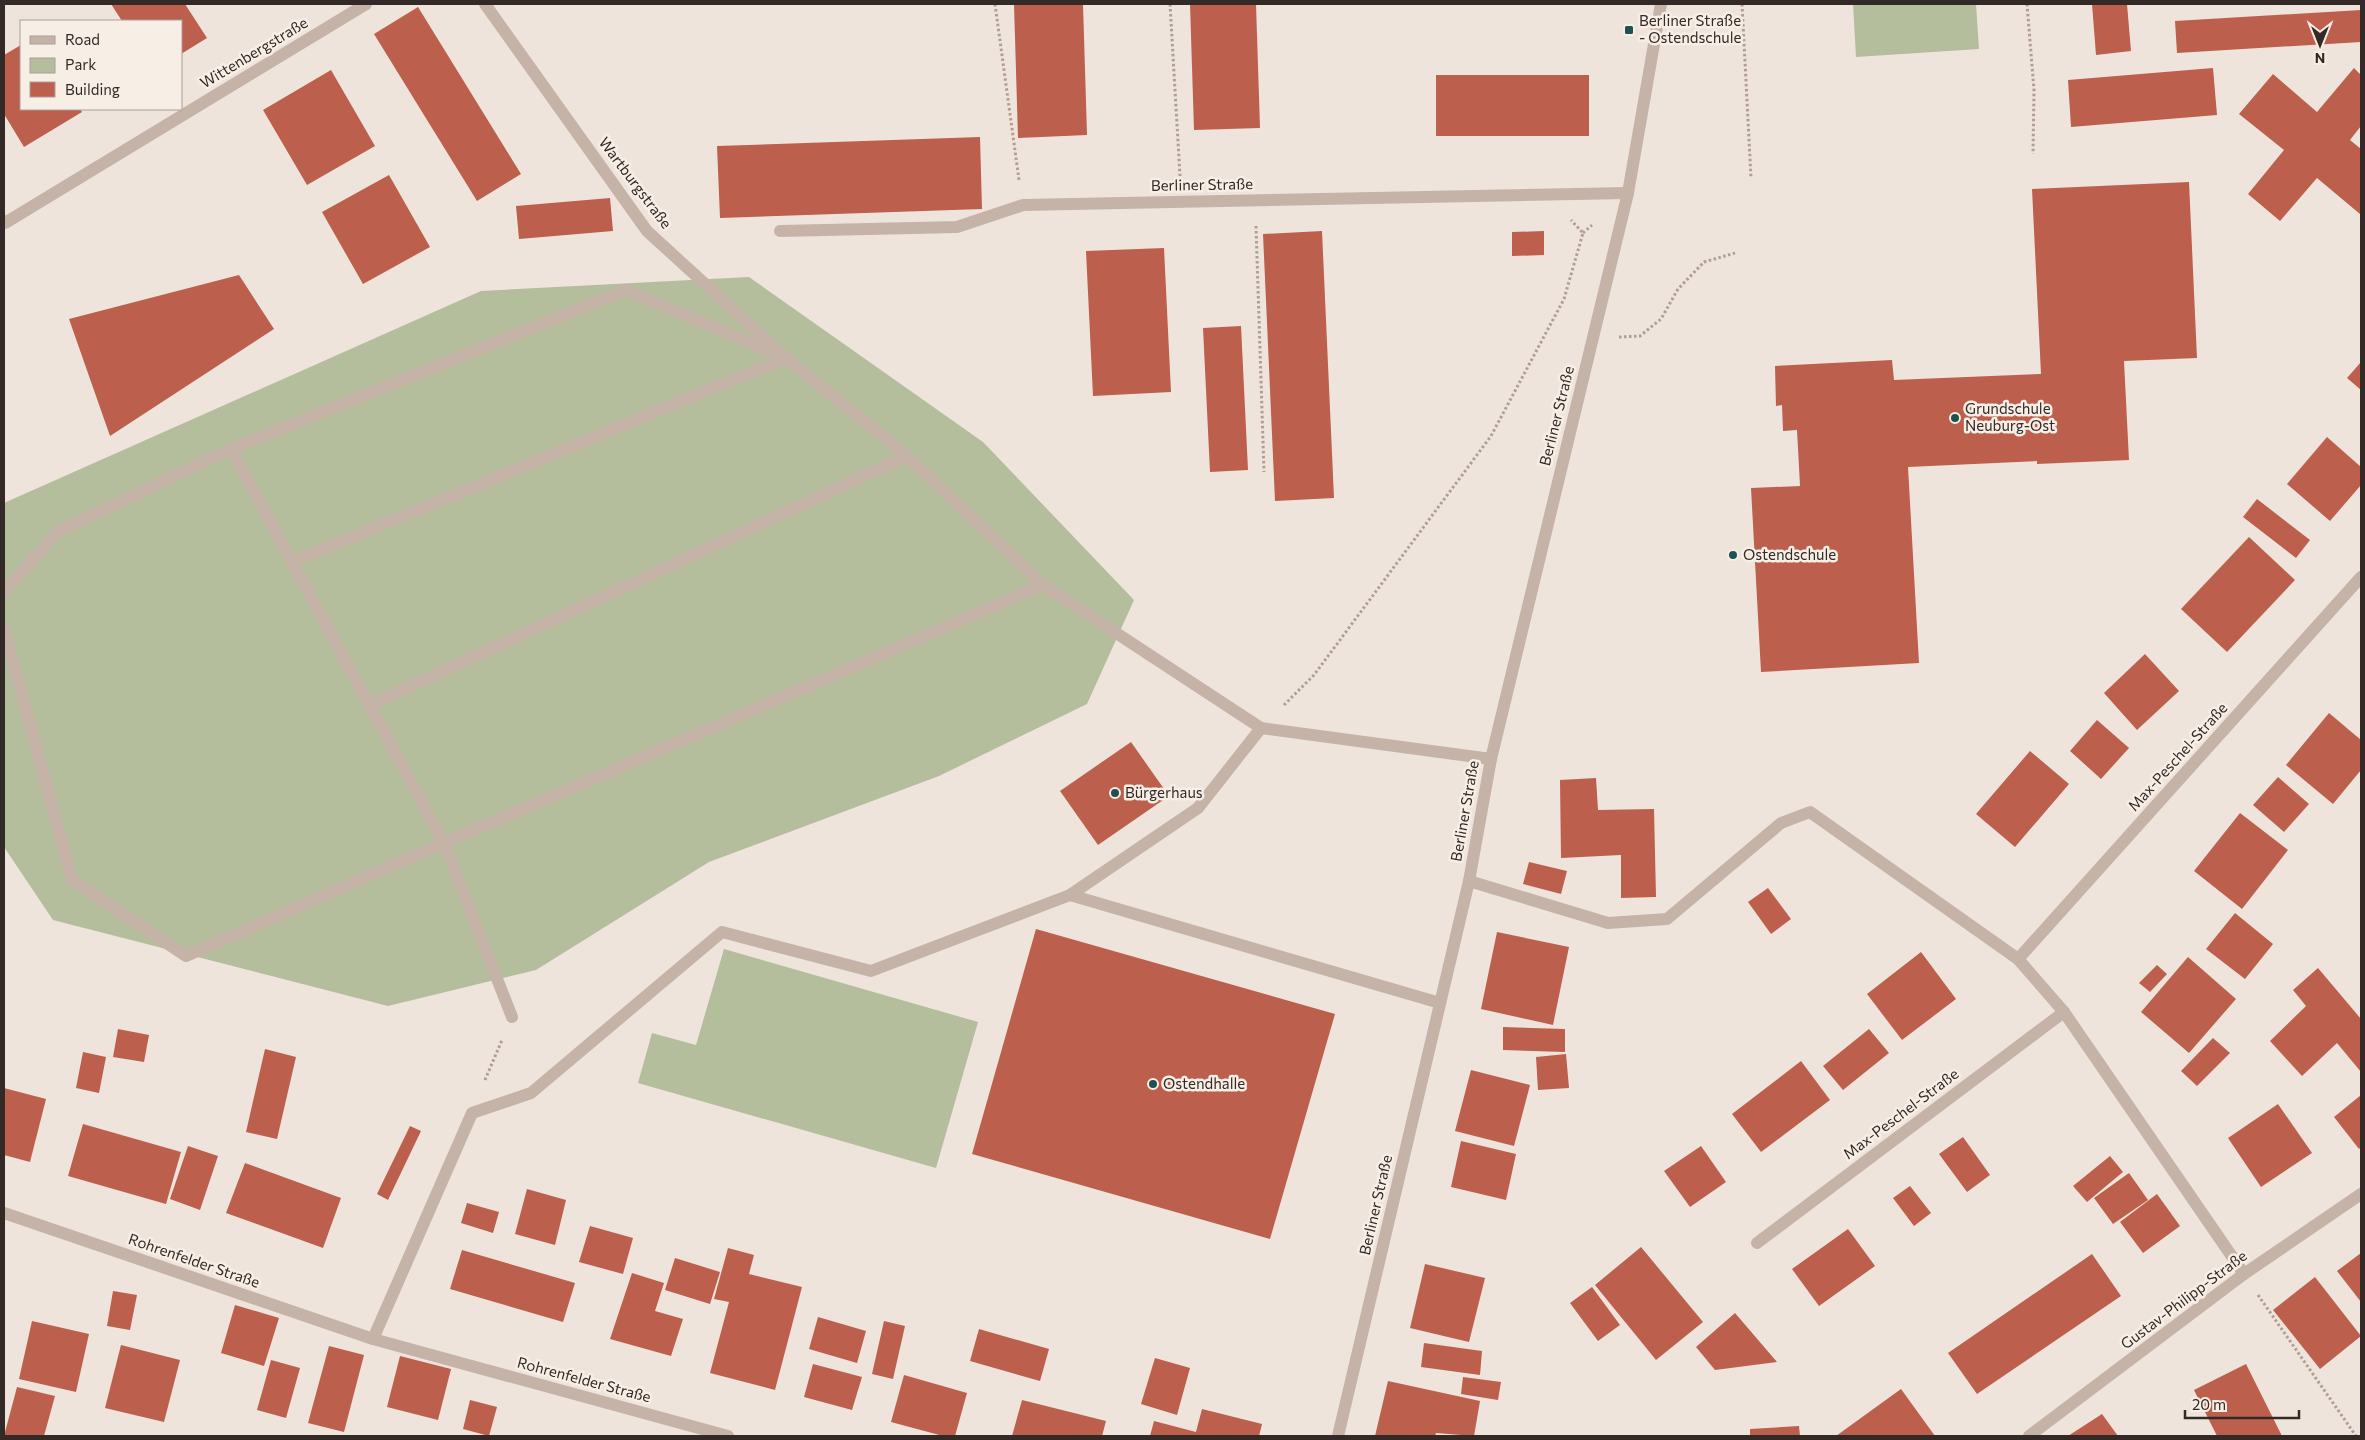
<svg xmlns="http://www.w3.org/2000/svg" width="2365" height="1440" font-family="Commissioner,sans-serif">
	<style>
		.green { fill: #b4bd9c }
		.building { fill: #bc5f4c }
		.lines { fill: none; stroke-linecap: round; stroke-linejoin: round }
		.path { stroke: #b29d92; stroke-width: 3; stroke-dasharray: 2.5 2.5; stroke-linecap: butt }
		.minor { stroke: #c6b3a8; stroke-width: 12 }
		.poi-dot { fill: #205151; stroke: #f7eee6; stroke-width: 2 }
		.labels { text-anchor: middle; stroke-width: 5; stroke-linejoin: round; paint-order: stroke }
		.poi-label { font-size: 15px; fill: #332a27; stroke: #f7eee6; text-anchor: start }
		.street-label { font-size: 15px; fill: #332a27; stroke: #f7eee6 }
	</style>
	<rect width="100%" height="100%" fill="#efe4db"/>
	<g class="green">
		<polygon points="1853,4 1976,4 1979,49 1856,57"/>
		<polygon points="749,277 983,442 1134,600 1087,704 939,776 709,862 536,970 388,1006 53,920 4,847 4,503 481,291"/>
		<polygon points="724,949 978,1022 936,1168 638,1083 652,1033 696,1045"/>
	</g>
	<g class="building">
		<polygon points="111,4 185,4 207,38 181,54 181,21 122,21"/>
		<polygon points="1014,4 1083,4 1087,135 1018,138"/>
		<polygon points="1190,4 1256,4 1260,128 1194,130"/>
		<polygon points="2092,4 2127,4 2131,51 2096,55"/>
		<polygon points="418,7 521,174 477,201 374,34"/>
		<polygon points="2361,10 2361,42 2177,53 2175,21"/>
		<polygon points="21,45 21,109 80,109 82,112 24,147 4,114 4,55"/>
		<polygon points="2213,68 2217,115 2071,127 2068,80"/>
		<polygon points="2354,68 2361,75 2361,126 2350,140 2361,149 2361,212 2360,214 2317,178 2280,221 2248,194 2284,150 2239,114 2273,74 2317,112"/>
		<polygon points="331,70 375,146 307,185 263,110"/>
		<rect x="1436" y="75" width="153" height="61"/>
		<polygon points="980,137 982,209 720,218 717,146"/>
		<polygon points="389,175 430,247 363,284 322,212"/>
		<polygon points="2189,182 2197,358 2124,361 2129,460 2037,464 2037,461 1908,467 1919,663 1761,672 1751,488 1800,486 1797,430 1783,431 1782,405 1776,406 1775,366 1892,360 1894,380 2041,374 2032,189"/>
		<polygon points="610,198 613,231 519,239 516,206"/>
		<polygon points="1322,231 1334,498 1275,501 1263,234"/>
		<polygon points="1544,231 1544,255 1512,256 1512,232"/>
		<polygon points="1164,248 1171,392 1093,396 1086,251"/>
		<polygon points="239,275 274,329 110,436 69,319"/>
		<polygon points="1241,326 1248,470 1210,472 1203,328"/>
		<polygon points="2361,362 2361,390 2347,378"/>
		<polygon points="2327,437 2361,467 2361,485 2330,521 2287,484"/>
		<polygon points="2257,499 2310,540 2296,558 2243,517"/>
		<polygon points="2249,537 2295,580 2227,652 2181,609"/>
		<polygon points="2145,654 2179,691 2137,730 2104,693"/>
		<polygon points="2329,713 2361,740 2361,770 2333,804 2286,765"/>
		<polygon points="2097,720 2129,748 2101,779 2070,751"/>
		<polygon points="1131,742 1169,796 1098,845 1060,791"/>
		<polygon points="2030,751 2069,784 2015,847 1976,814"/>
		<polygon points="2278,777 2309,804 2284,832 2253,805"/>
		<polygon points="1596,778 1598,810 1654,809 1656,897 1621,898 1621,855 1561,858 1560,780"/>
		<polygon points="2240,813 2288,850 2242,909 2194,871"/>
		<polygon points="1529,862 1567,871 1561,894 1523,884"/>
		<polygon points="1768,888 1791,919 1771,934 1748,902"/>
		<polygon points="2235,913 2273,944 2245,979 2206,949"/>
		<polygon points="1036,929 1335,1014 1270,1239 972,1154"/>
		<polygon points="1497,932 1569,947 1553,1025 1481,1009"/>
		<polygon points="1921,952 1956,999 1902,1040 1867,994"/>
		<polygon points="2188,957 2236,999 2189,1053 2141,1012"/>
		<polygon points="2157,965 2167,974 2150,992 2139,983"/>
		<polygon points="2318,968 2361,1019 2361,1072 2337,1043 2302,1076 2270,1041 2306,1006 2293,990"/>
		<polygon points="1503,1027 1565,1029 1565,1052 1503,1050"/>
		<polygon points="118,1029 149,1035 144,1062 113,1057"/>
		<polygon points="1869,1029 1889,1053 1843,1090 1823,1066"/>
		<polygon points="2213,1038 2230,1053 2197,1086 2181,1071"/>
		<polygon points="265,1049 296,1057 277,1139 246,1132"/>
		<polygon points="83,1052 106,1057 99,1093 76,1088"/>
		<polygon points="1566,1054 1569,1088 1538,1090 1536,1057"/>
		<polygon points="1801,1061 1830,1100 1761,1152 1732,1114"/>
		<polygon points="1471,1070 1530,1085 1514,1146 1455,1131"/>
		<polygon points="4,1088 46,1099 30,1162 4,1155"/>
		<polygon points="2361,1095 2361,1147 2359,1149 2334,1117"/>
		<polygon points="2278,1104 2312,1153 2261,1187 2228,1138"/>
		<polygon points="83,1124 181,1152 166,1204 68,1176"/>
		<polygon points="410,1126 421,1131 388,1200 377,1194"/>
		<polygon points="1963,1137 1990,1175 1967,1192 1939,1154"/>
		<polygon points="1461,1141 1516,1154 1506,1200 1451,1187"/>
		<polygon points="188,1146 218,1156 200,1210 170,1199"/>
		<polygon points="1701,1146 1726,1182 1690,1207 1664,1171"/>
		<polygon points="2110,1156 2123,1172 2087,1202 2073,1186"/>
		<polygon points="245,1163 341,1198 323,1248 226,1213"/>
		<polygon points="2129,1173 2148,1200 2113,1224 2094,1198"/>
		<polygon points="1910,1186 1931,1213 1914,1226 1893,1198"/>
		<polygon points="527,1189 566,1200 555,1245 515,1234"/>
		<polygon points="2157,1194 2180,1226 2143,1253 2120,1222"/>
		<polygon points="467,1203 499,1212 493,1233 461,1223"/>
		<polygon points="590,1226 633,1238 623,1274 579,1262"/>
		<polygon points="1848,1229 1875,1266 1819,1306 1792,1269"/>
		<polygon points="1641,1247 1703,1322 1656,1360 1595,1285"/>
		<polygon points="728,1248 754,1255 749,1274 802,1287 775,1390 710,1373 729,1302 714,1299"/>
		<polygon points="462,1250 575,1283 563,1322 450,1289"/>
		<polygon points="2361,1253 2361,1302 2337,1271"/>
		<polygon points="2092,1254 2121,1296 1977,1394 1948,1353"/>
		<polygon points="675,1258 720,1272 710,1304 665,1290"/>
		<polygon points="1425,1264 1485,1278 1469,1342 1410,1328"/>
		<polygon points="632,1273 664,1283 655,1311 683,1319 671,1356 610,1339"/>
		<polygon points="2315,1277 2361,1336 2320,1369 2273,1310"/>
		<polygon points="1592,1287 1620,1325 1598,1341 1570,1303"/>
		<polygon points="113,1291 137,1295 130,1330 107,1326"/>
		<polygon points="235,1305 279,1318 264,1366 221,1353"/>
		<polygon points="1735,1313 1777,1362 1715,1370 1696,1347"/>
		<polygon points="818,1317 866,1331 857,1363 809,1349"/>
		<polygon points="32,1321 89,1334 76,1392 19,1379"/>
		<polygon points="884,1321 905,1326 893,1379 872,1374"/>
		<polygon points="979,1329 1049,1349 1040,1381 970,1361"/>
		<polygon points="1424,1343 1482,1351 1480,1375 1421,1367"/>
		<polygon points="121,1345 180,1360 164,1422 105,1408"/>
		<polygon points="329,1346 364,1355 344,1432 308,1423"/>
		<polygon points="400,1356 451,1369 438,1420 387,1407"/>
		<polygon points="1155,1358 1190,1368 1177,1415 1141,1404"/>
		<polygon points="271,1360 300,1368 286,1418 257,1410"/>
		<polygon points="813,1364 862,1377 852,1410 804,1397"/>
		<polygon points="2246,1364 2282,1436 2217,1436 2194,1390"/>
		<polygon points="904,1375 967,1393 955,1436 943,1436 891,1422"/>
		<polygon points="1463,1377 1501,1382 1498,1400 1461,1394"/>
		<polygon points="1388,1381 1480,1401 1474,1436 1436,1433 1435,1436 1375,1436"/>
		<polygon points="17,1387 55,1396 44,1436 4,1436"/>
		<polygon points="1901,1389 1935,1436 1836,1436"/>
		<polygon points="470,1400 497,1407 489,1436 463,1429"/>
		<polygon points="1022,1400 1106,1421 1102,1436 1012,1436"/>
		<polygon points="1202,1409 1262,1424 1259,1436 1150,1436 1154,1421 1196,1432"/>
		<polygon points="2102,1414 2118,1436 2068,1436"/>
		<polygon points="1799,1426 1800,1436 1750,1436 1750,1429"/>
	</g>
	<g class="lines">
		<g class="path">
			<polyline points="995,4 1019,180"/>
			<polyline points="1170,4 1180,176"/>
			<polyline points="1742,4 1751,178"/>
			<polyline points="2027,4 2034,90 2033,154"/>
			<polyline points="1256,226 1264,472"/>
			<polyline points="1583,233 1592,225"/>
			<polyline points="1619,337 1640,336 1661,319 1678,289 1704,262 1735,253"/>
			<polyline points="1284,705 1314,675 1491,436 1564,299 1583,233 1571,220"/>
			<polyline points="485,1080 502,1040"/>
			<polyline points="2258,1295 2356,1436"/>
		</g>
		<g class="minor">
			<polyline points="4,221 5,223 366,4"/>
			<polyline points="780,231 957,227 1023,205 1628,193"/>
			<polyline points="231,449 444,843 512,1017"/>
			<polyline points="292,562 786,358 647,231 485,4"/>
			<polyline points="4,592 57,532 231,449 626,290 786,358 907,456 1043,585 1261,728 1491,759"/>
			<polyline points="4,628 72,880 186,956 444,843 1043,585"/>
			<polyline points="370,705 907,456"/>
			<polyline points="1469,881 1608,923 1667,919 1781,823 1810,812 2018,959 2064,1012 2244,1274"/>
			<polyline points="1070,895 1440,1003"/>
			<polyline points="2018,959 2361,577"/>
			<polyline points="4,1213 373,1339 728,1436"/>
			<polyline points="1757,1243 2064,1012"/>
			<polyline points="373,1339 472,1113 531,1093 722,932 871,971 1070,895 1198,808 1261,728"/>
			<polyline points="1338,1436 1469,881 1491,759 1628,193 1661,4"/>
			<polyline points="2029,1436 2244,1274 2361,1194"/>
		</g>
	</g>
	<g class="poi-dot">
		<rect x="1624" y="25" width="10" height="10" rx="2.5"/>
		<circle cx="1955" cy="418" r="5"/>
		<circle cx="1733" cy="555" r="5"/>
		<circle cx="1115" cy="793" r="5"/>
		<circle cx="1153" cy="1084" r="5"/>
	</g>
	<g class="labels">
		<g class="poi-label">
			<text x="1639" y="26">Berliner Straße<tspan x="1639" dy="17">- Ostendschule</tspan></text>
			<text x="1965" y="414">Grundschule<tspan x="1965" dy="17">Neuburg-Ost</tspan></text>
			<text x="1743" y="560">Ostendschule</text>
			<text x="1125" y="798">Bürgerhaus</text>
			<text x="1163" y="1089">Ostendhalle</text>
		</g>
		<g class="street-label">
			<text transform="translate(254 53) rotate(-31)" y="5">Wittenbergstraße</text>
			<text transform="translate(635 183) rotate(53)" y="5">Wartburgstraße</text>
			<text transform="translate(1202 185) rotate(-1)" y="5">Berliner Straße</text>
			<text transform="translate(1557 416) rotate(-76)" y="5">Berliner Straße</text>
			<text transform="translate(2178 757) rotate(-48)" y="5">Max-Peschel-Straße</text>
			<text transform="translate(1465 811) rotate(-80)" y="5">Berliner Straße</text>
			<text transform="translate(1901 1114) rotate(-37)" y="5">Max-Peschel-Straße</text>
			<text transform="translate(1376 1205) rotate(-77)" y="5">Berliner Straße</text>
			<text transform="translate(194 1261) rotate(19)" y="5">Rohrenfelder Straße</text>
			<text transform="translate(2184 1300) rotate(-37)" y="5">Gustav-Philipp-Straße</text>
			<text transform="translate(584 1380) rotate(15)" y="5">Rohrenfelder Straße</text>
		</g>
	</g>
	<rect width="2365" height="1440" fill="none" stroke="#332a27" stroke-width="10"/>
	<rect x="20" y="20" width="162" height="90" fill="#f7eee6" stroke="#a9a09a"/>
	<rect x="30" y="36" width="25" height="8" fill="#c6b3a8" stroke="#a9a09a"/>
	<text x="65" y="45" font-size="15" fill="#332a27">Road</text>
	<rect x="30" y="58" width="25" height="15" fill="#b4bd9c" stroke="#a9a09a"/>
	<text x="65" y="70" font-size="15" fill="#332a27">Park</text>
	<rect x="30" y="82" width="25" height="15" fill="#bc5f4c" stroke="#a9a09a"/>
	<text x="65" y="95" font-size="15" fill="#332a27">Building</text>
	<g transform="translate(2320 45) rotate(180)" stroke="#f7eee6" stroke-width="4" paint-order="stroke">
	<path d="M0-4L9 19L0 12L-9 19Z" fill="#332a27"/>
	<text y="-8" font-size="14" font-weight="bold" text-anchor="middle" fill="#332a27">N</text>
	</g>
	<path d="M2185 1410v8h114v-8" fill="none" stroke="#332a27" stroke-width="2.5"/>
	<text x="2192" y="1410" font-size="15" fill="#332a27" stroke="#f7eee6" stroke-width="4" paint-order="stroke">20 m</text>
</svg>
